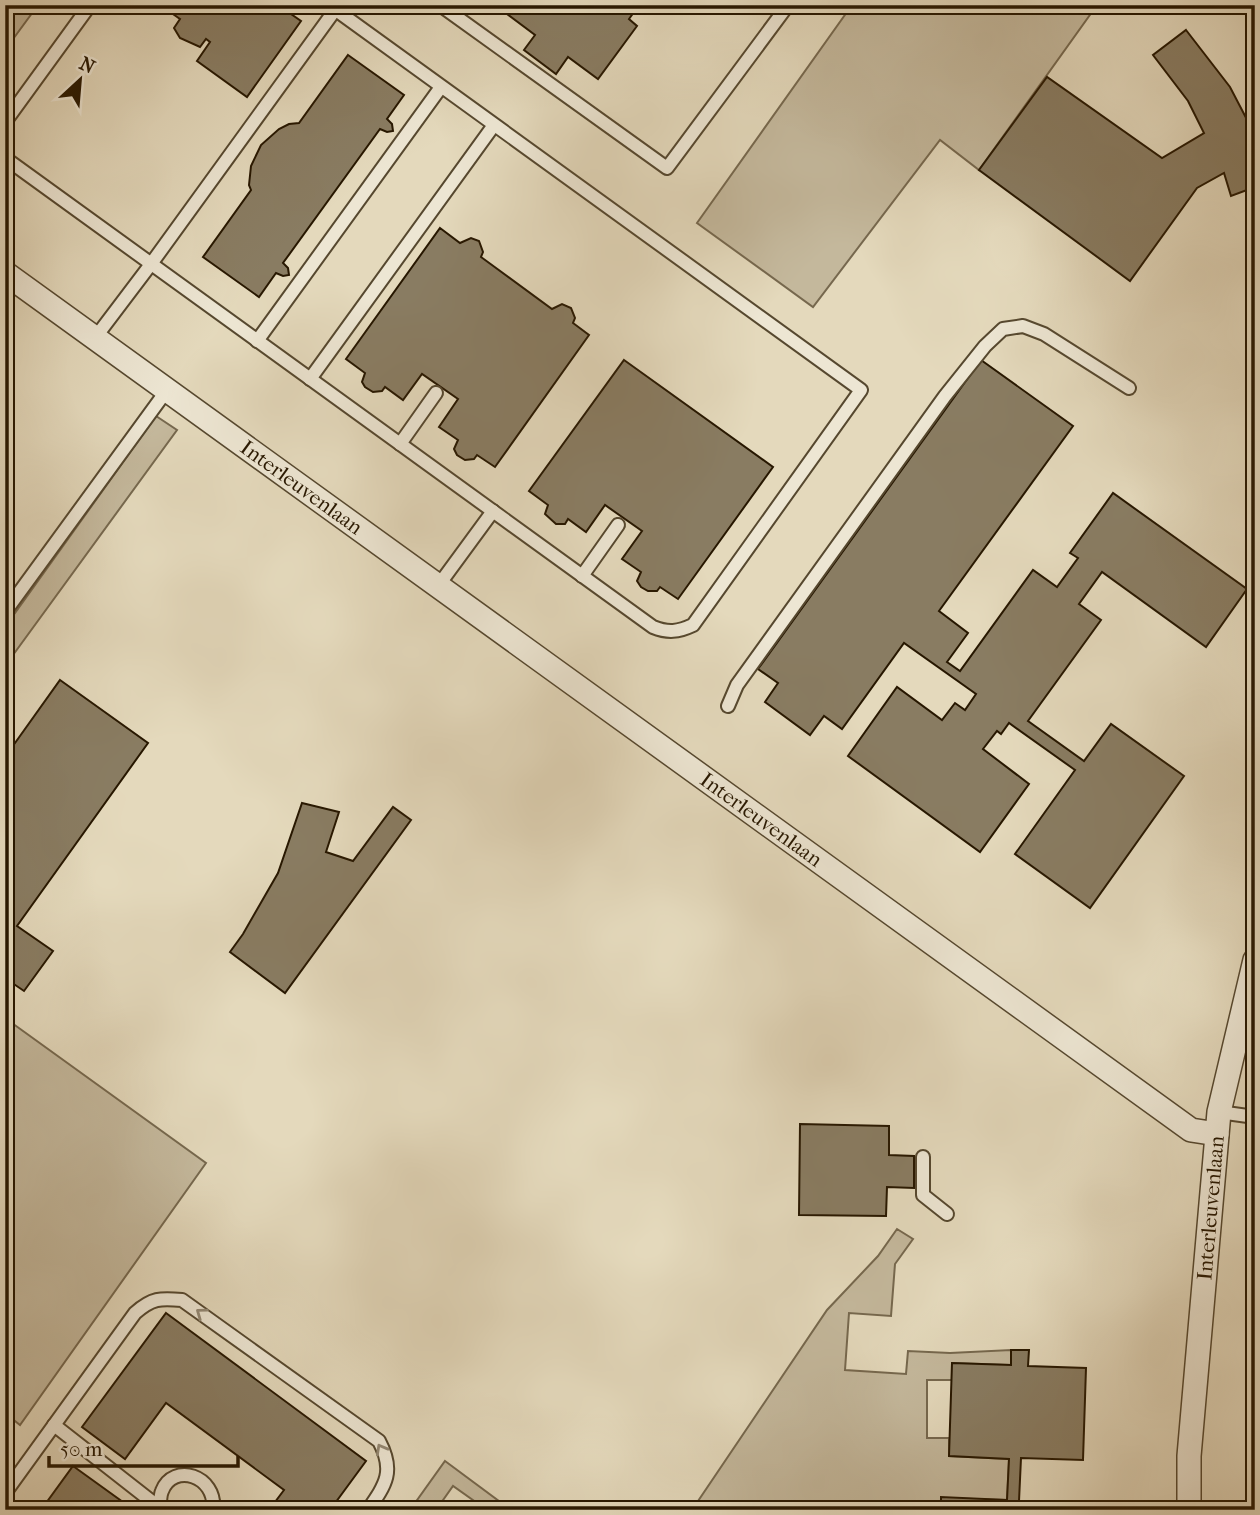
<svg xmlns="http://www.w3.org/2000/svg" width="1260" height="1515" font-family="'IM FELL French Canon',serif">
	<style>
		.green { fill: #c4b89c; stroke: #76684e; stroke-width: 2 }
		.building { fill: #897c62; stroke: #271700; stroke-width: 2 }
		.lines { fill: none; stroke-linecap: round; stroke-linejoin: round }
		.service-casing { stroke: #56482f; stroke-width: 16 }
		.minor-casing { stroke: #56482f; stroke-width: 26 }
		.service { stroke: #ede6d3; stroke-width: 12 }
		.minor { stroke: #ede6d3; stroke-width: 23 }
		.oneway { stroke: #948974 }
		.labels { text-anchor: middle; stroke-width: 5; stroke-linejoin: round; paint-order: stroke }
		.street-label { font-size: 21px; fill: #271700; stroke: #ede6d3 }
	</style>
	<rect width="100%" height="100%" fill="#e4d9bc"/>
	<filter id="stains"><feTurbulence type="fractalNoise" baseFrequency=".00286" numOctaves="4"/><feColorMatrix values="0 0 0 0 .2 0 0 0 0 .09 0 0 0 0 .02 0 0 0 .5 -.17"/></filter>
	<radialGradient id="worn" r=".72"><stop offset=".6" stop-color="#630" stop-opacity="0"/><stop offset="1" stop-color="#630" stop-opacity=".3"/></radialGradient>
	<g class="green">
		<polygon points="5,5 38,5 5,50"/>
		<polygon points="852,5 1097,5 979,170 940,140 813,307 697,223"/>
		<polygon points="156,416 177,430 5,666 5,627"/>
		<polygon points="5,1018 206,1163 20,1425 5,1413"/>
		<polygon points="897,1229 913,1239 895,1264 891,1316 849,1313 845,1370 906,1374 908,1351 950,1353 1011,1350 1011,1365 953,1363 952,1380 927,1380 927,1438 949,1438 949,1456 1009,1459 1007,1500 941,1498 941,1510 692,1510 827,1310 878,1256"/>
		<polygon points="445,1461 511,1510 487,1510 453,1486 436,1510 410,1510"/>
	</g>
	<g class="building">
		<polygon points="160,5 278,5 301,21 247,97 197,61 210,42 206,39 200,47 180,38 174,28 180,19"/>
		<polygon points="495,5 639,5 629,19 637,26 598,79 568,57 556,74 524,50 535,35"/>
		<polygon points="1186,30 1230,87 1255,135 1255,187 1231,196 1224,173 1197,188 1130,281 979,170 1047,77 1162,158 1204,133 1188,101 1153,55"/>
		<polygon points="348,55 404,95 387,119 392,124 393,131 387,132 380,129 283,263 288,268 289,275 283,276 276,273 259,297 203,257 251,190 249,185 251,166 261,145 279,129 289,124 299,123"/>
		<polygon points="440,228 460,243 471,238 479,241 483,252 481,257 552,309 562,304 571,308 575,318 573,323 589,335 495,467 477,455 474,459 465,460 457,455 454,449 458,440 439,427 458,399 422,374 403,400 385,387 382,391 373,392 365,387 362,382 365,373 346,359"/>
		<polygon points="624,360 773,467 678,599 660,587 657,591 648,591 641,587 637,581 641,572 622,559 642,531 605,505 586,532 568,519 565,524 556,524 545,514 548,505 529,491"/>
		<polygon points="981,360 1073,426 939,611 968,633 947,662 960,671 1033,570 1057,587 1078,558 1070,553 1113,493 1247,589 1206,647 1102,572 1079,604 1101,620 1028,721 1084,761 1111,724 1184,776 1090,908 1015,854 1075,770 1009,723 1001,734 997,731 983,749 1029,784 980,852 848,756 897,687 942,720 955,703 965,710 976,694 904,643 842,729 824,716 810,735 765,702 778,683 758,669"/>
		<polygon points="60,680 148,743 17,926 53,951 24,991 5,978 5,757"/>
		<polygon points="302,803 339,812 326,852 353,861 393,807 411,820 285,993 230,952 243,934 278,873"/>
		<polygon points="800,1124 889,1126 889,1155 914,1156 914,1188 887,1187 886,1216 799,1215"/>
		<polygon points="166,1313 366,1461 330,1510 269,1510 284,1490 166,1403 125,1459 82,1427"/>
		<polygon points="1011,1350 1029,1350 1028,1366 1086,1368 1083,1460 1021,1458 1019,1501 1061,1502 1061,1510 941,1510 941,1497 1007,1500 1009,1459 949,1456 952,1363 1011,1365"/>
		<polygon points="73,1466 134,1510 41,1510"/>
	</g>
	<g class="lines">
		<g class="service-casing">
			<g id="service">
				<polyline points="440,5 667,168 788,5"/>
				<polyline points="5,122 90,5"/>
				<path d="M 5,158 L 653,627 C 668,633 678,632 693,625 L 861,390 L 329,5"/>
				<polyline points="95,338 151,264 335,10"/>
				<polyline points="257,341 441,87"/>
				<polyline points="310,379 494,125"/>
				<polyline points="400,444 436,393"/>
				<polyline points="582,576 618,525"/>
				<polyline points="438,586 493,511"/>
				<polyline points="5,612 167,390"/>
				<polyline points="728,706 737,685 945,396 985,346 1003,329 1023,326 1044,334 1129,388"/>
				<polyline points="1219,1112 1255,1117"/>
				<polyline points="923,1157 923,1195 947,1214"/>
				<polyline points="54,1425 160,1508"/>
				<path d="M 5,1493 L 135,1313 C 152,1298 160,1298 182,1300 L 379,1441 C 395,1471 386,1484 368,1510"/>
				<path d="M 163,1510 L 160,1508 C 160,1502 160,1495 162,1491 C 173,1462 217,1475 213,1510"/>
			</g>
		</g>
		<g class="minor-casing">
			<g id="minor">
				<path id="s1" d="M 5,273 L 1191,1130 L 1217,1134"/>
				<path id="s2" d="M 1189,1510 L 1189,1456 L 1219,1112 L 1255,960"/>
			</g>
		</g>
		<use href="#service" class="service"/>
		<use href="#minor" class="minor"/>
	</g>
	<defs><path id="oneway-chevron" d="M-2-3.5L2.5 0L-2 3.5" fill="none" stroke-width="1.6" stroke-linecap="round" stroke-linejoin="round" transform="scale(1.75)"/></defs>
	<g class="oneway">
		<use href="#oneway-chevron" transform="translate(201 1313) rotate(-144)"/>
		<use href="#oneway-chevron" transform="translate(381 1449) rotate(-119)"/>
	</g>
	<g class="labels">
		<g class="street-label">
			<text dy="7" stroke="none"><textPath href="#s1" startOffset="366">Interleuvenlaan</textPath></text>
			<text dy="7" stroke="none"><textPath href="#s1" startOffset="933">Interleuvenlaan</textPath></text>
			<text dy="7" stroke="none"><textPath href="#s2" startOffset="303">Interleuvenlaan</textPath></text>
		</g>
	</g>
	<rect width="1260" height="1515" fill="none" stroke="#e4d9bc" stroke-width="28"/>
	<rect x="7" y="7" width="1246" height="1501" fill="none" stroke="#271700" stroke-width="3.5"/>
	<rect x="14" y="14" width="1232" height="1487" fill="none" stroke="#271700" stroke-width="2"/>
	<g transform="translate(80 80) rotate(26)" stroke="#ede6d3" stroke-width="5" paint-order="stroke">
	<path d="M0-5L12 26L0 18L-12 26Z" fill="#271700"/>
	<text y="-10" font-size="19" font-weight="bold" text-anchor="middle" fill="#271700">N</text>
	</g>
	<path d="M49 1456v10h189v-10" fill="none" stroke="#271700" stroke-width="3.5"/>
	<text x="60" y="1456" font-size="21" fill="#271700" stroke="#ede6d3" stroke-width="5" paint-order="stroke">50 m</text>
	<rect width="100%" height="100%" filter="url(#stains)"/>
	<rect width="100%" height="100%" fill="url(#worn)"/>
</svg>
